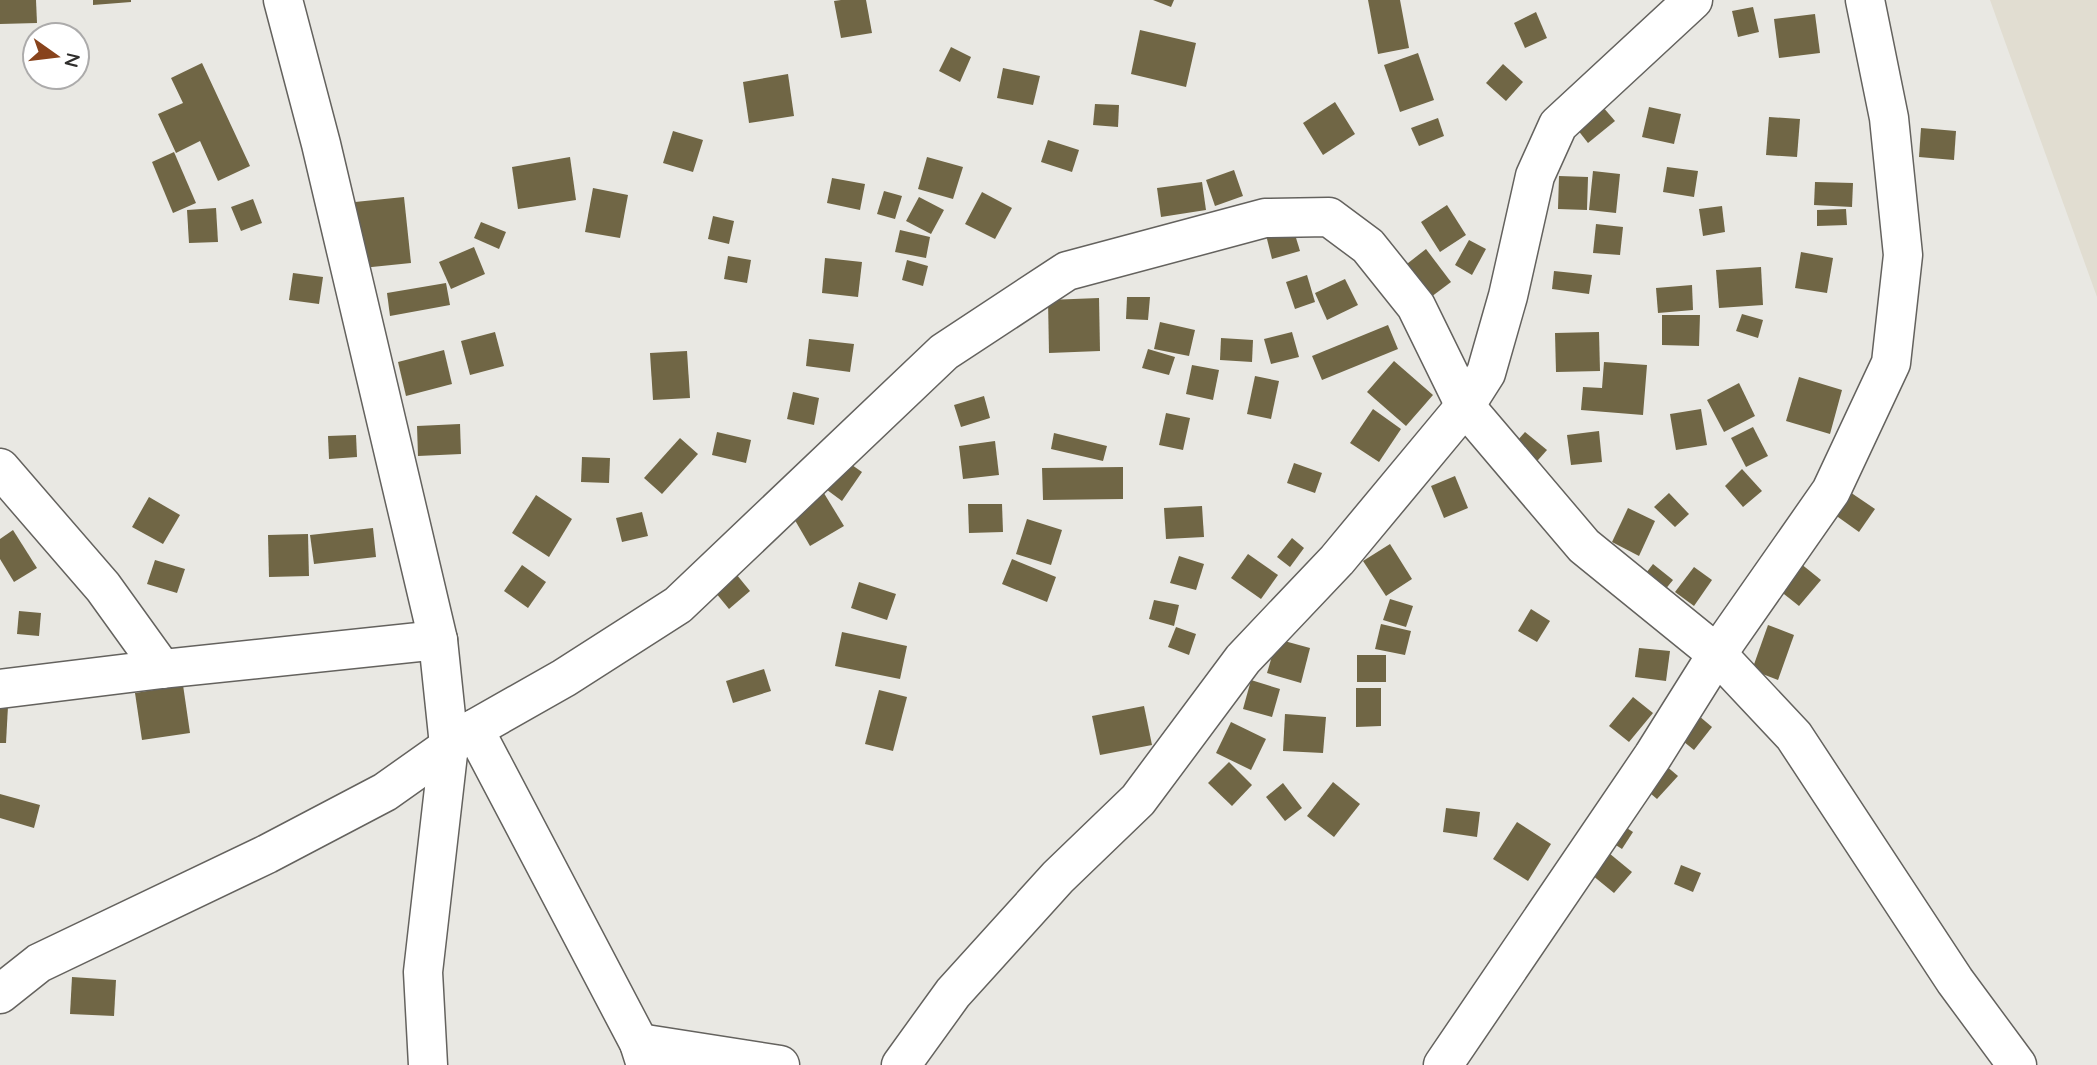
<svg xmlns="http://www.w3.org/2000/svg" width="2097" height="1065" font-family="Quicksand,sans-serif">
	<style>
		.built { fill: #e1ddd1 }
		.building { fill: #706645 }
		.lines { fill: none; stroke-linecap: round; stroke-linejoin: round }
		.minor-casing { stroke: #64625e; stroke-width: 41 }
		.minor { stroke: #fff; stroke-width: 38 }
	</style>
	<rect width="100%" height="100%" fill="#e9e8e3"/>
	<polygon class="built" points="1990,0 2097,0 2097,297"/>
	<g class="building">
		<polygon points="0,0 36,0 37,23 0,24"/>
		<polygon points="93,0 131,0 131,2 93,5"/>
		<polygon points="841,0 866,0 872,33 841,38 834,1"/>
		<polygon points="1153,0 1174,0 1171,7"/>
		<polygon points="1368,0 1400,0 1409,48 1378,54"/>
		<polygon points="1753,7 1759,32 1738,37 1732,11"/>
		<polygon points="1536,12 1547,38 1525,48 1514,23"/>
		<polygon points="1815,14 1820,53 1779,58 1774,19"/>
		<polygon points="1140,30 1196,43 1186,87 1131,74"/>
		<polygon points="951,47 971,57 960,82 939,71"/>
		<polygon points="1418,53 1434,100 1400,112 1384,65"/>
		<polygon points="202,63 250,166 218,181 200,141 176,153 158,114 183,103 171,78"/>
		<polygon points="1503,64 1523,82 1506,101 1486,83"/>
		<polygon points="1003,68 1040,76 1033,105 997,98"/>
		<polygon points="788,74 794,116 749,123 743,82"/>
		<polygon points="1596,99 1615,121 1588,143 1570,120"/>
		<polygon points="1335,102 1355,134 1323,155 1303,123"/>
		<polygon points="1095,104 1119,105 1118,127 1093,125"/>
		<polygon points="1649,107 1681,114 1674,144 1642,137"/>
		<polygon points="1769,117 1800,119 1797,157 1766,155"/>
		<polygon points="1438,118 1444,136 1419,146 1411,128"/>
		<polygon points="1921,128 1956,131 1954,160 1919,157"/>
		<polygon points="673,131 703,140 693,172 663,163"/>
		<polygon points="1048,140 1079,150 1072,172 1041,162"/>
		<polygon points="174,152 196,203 173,213 152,162"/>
		<polygon points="570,157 576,200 518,209 512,167"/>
		<polygon points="927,157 963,167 953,199 918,189"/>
		<polygon points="1667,167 1698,171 1694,197 1663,192"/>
		<polygon points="1234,170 1243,196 1215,206 1206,180"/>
		<polygon points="1593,171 1620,174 1616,213 1589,210"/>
		<polygon points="1559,176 1588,177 1587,210 1558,209"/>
		<polygon points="832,178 865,184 860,210 827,203"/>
		<polygon points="1202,182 1206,210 1161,217 1157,188"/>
		<polygon points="1815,182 1853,183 1852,207 1814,205"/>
		<polygon points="593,188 628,195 620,238 585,232"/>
		<polygon points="884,191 902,196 895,219 877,214"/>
		<polygon points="982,192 1012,208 995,239 965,224"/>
		<polygon points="404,197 411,263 362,268 355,202"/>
		<polygon points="919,197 944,210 931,234 906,221"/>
		<polygon points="253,199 262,223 241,231 231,207"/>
		<polygon points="1447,205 1466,235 1440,252 1421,222"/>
		<polygon points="1722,206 1725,232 1703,236 1699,209"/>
		<polygon points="216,208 218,242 189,243 187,210"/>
		<polygon points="1846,209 1847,225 1817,226 1817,210"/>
		<polygon points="713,216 734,221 729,244 708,239"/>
		<polygon points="481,222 506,232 499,249 474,238"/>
		<polygon points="1596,224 1623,227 1620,255 1593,253"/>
		<polygon points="1293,228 1300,251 1272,259 1266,235"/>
		<polygon points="900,230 930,237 926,258 895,252"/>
		<polygon points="1469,240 1486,249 1472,275 1455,265"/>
		<polygon points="474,247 485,274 451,289 439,262"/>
		<polygon points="1426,249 1451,282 1427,300 1403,267"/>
		<polygon points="1801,252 1833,258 1827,293 1795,288"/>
		<polygon points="728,256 751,260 747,283 724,279"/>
		<polygon points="825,258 862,262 858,297 822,293"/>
		<polygon points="907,260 928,266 923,286 902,280"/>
		<polygon points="1761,267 1763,305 1719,308 1716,270"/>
		<polygon points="1554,271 1592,275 1589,294 1552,289"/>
		<polygon points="293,273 323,277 319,304 289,300"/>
		<polygon points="1307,275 1315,302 1295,309 1286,282"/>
		<polygon points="1345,279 1358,305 1327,320 1315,293"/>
		<polygon points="446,283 450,305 390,316 387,293"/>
		<polygon points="1692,285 1693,310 1658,313 1656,288"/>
		<polygon points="1127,297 1150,297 1148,320 1126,319"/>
		<polygon points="1099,298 1100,351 1049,353 1048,300"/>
		<polygon points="1742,314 1763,320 1758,338 1736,331"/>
		<polygon points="1662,315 1700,315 1699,346 1662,345"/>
		<polygon points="1160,322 1195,330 1189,356 1154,349"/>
		<polygon points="1388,325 1398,349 1322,380 1312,356"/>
		<polygon points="495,332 504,366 470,375 461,341"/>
		<polygon points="1292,332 1299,357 1271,364 1264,339"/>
		<polygon points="1599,332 1600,371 1556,372 1555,333"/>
		<polygon points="1221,338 1253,340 1252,362 1220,360"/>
		<polygon points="809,339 854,344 850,372 806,366"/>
		<polygon points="1148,349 1175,357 1169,375 1142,368"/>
		<polygon points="444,350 452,384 406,396 398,362"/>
		<polygon points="687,351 690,398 653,400 650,353"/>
		<polygon points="1394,361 1433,395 1406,426 1367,392"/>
		<polygon points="1604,362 1647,365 1643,415 1581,410 1583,387 1602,388"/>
		<polygon points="1192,365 1219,370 1213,400 1186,394"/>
		<polygon points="1255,376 1279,381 1271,419 1247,414"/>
		<polygon points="1799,377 1842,390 1830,434 1786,421"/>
		<polygon points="1739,383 1755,416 1724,432 1707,400"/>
		<polygon points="793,392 819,398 814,425 787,419"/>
		<polygon points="984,396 990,418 961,427 954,405"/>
		<polygon points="1373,409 1401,429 1379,462 1350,443"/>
		<polygon points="1701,409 1707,445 1676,450 1670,414"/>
		<polygon points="1166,413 1190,418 1183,450 1159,445"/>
		<polygon points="460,424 461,454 418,456 417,426"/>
		<polygon points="1753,427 1768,456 1746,467 1731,438"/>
		<polygon points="1599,431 1602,462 1571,465 1567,435"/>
		<polygon points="717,432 751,440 746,463 712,455"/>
		<polygon points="1525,432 1547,450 1530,469 1509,450"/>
		<polygon points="1054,433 1107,446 1103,461 1051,449"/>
		<polygon points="356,435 357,457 329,459 328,436"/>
		<polygon points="680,438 698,454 662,494 644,478"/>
		<polygon points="995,441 999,475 963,479 959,446"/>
		<polygon points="839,456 862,472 842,501 819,484"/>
		<polygon points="582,457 610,458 609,483 581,482"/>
		<polygon points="1294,463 1322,473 1315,493 1287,483"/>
		<polygon points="1123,467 1123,499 1043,500 1042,468"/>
		<polygon points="1742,469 1762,491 1743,507 1725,486"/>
		<polygon points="1455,476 1468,508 1444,518 1431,486"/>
		<polygon points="822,490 844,526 810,546 789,510"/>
		<polygon points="1847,490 1875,509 1859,532 1831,512"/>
		<polygon points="1669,493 1689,514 1675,527 1654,507"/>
		<polygon points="536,495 572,519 549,557 512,533"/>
		<polygon points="149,497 180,515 163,544 132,527"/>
		<polygon points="968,504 1002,504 1003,532 969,533"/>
		<polygon points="1202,506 1204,537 1166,539 1164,508"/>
		<polygon points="1628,508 1655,521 1639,556 1612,542"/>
		<polygon points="642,512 648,536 622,542 616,518"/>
		<polygon points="1027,519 1062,530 1051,565 1016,554"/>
		<polygon points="373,528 376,557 314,564 310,535"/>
		<polygon points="13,530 37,568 14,582 0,559 0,539"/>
		<polygon points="308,534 309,576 269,577 268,535"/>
		<polygon points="1292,538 1304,548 1290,567 1277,557"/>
		<polygon points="1390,544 1412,579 1386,596 1363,561"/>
		<polygon points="1248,554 1278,575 1261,599 1231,578"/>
		<polygon points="1179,556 1204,564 1196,590 1170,583"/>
		<polygon points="1012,559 1056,577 1047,602 1002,584"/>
		<polygon points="1795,559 1821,580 1799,606 1774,586"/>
		<polygon points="155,560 185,569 177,593 147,584"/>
		<polygon points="1653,564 1673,580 1659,597 1640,581"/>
		<polygon points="522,565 546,582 528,608 504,591"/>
		<polygon points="1694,567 1712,580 1694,606 1675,592"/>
		<polygon points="732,569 750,591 729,609 711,587"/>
		<polygon points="859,582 896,594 887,620 851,608"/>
		<polygon points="1390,599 1413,606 1406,627 1383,620"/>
		<polygon points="1154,600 1179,605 1174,626 1149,619"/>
		<polygon points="1531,609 1550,621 1537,642 1518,631"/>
		<polygon points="19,611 41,613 39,636 17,634"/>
		<polygon points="1381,624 1411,631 1405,655 1375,649"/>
		<polygon points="1768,625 1794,635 1778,680 1752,670"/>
		<polygon points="1176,627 1196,634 1189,655 1168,647"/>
		<polygon points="842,632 907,646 900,679 835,666"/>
		<polygon points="1277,639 1310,648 1301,683 1267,673"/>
		<polygon points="1639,648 1670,651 1666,681 1635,677"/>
		<rect x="1357" y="655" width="29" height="27"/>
		<polygon points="764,669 771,691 733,703 726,681"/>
		<polygon points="1251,680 1280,689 1272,717 1243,709"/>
		<polygon points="183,685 190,733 142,740 135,693"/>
		<polygon points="1356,688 1381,688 1381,726 1356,727"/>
		<polygon points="879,690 907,697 893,751 865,744"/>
		<polygon points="1633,697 1653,713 1629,742 1609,726"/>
		<polygon points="0,706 8,706 6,743 0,743"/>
		<polygon points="1144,706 1152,745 1100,755 1092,716"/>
		<polygon points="1692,710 1712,727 1694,750 1673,733"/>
		<polygon points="1285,714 1326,717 1323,753 1283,751"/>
		<polygon points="1231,722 1266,739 1251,770 1216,753"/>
		<polygon points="1658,759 1678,776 1657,799 1637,782"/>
		<polygon points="1229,762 1252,785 1232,806 1208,783"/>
		<polygon points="1333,782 1360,804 1334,837 1307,816"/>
		<polygon points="1283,783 1302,808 1285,821 1266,797"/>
		<polygon points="0,794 40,805 34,828 0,818"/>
		<polygon points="1446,808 1480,812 1477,837 1443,832"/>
		<polygon points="1611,818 1633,832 1622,849 1600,835"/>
		<polygon points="1517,822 1551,844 1528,881 1493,859"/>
		<polygon points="1598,844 1632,872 1614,893 1581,866"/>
		<polygon points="1681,865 1701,873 1693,892 1674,884"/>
		<polygon points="72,977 116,980 114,1016 70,1014"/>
	</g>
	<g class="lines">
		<g class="minor-casing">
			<g id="minor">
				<polyline points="283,0 321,144 438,640 449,745 423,972 428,1065"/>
				<polyline points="0,468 103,587 162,669"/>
				<polyline points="0,689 162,669 438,640"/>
				<polyline points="474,729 639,1043 646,1065"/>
				<polyline points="0,994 39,963 267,854 385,792 474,729 564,678 678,605 944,352 1067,271 1265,218 1329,217 1368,246 1416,306 1465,406 1584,546 1717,654 1794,736 1955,981 2017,1065"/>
				<polyline points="639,1043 780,1065"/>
				<polyline points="901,1065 953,993 1058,877 1138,800 1243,659 1337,560 1465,406 1486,373 1508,296 1535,176 1558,125 1693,0"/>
				<polyline points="1443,1065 1653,756 1717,654 1831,491 1891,363 1903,255 1889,118 1865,0"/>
			</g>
		</g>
		<use href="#minor" class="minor"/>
	</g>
	<g transform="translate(56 56) rotate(104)"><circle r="33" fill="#ffffff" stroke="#acabab" stroke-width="2"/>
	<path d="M0-5L12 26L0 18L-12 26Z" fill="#88431c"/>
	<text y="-10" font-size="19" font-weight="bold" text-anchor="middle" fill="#2f2e2c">N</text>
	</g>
</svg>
